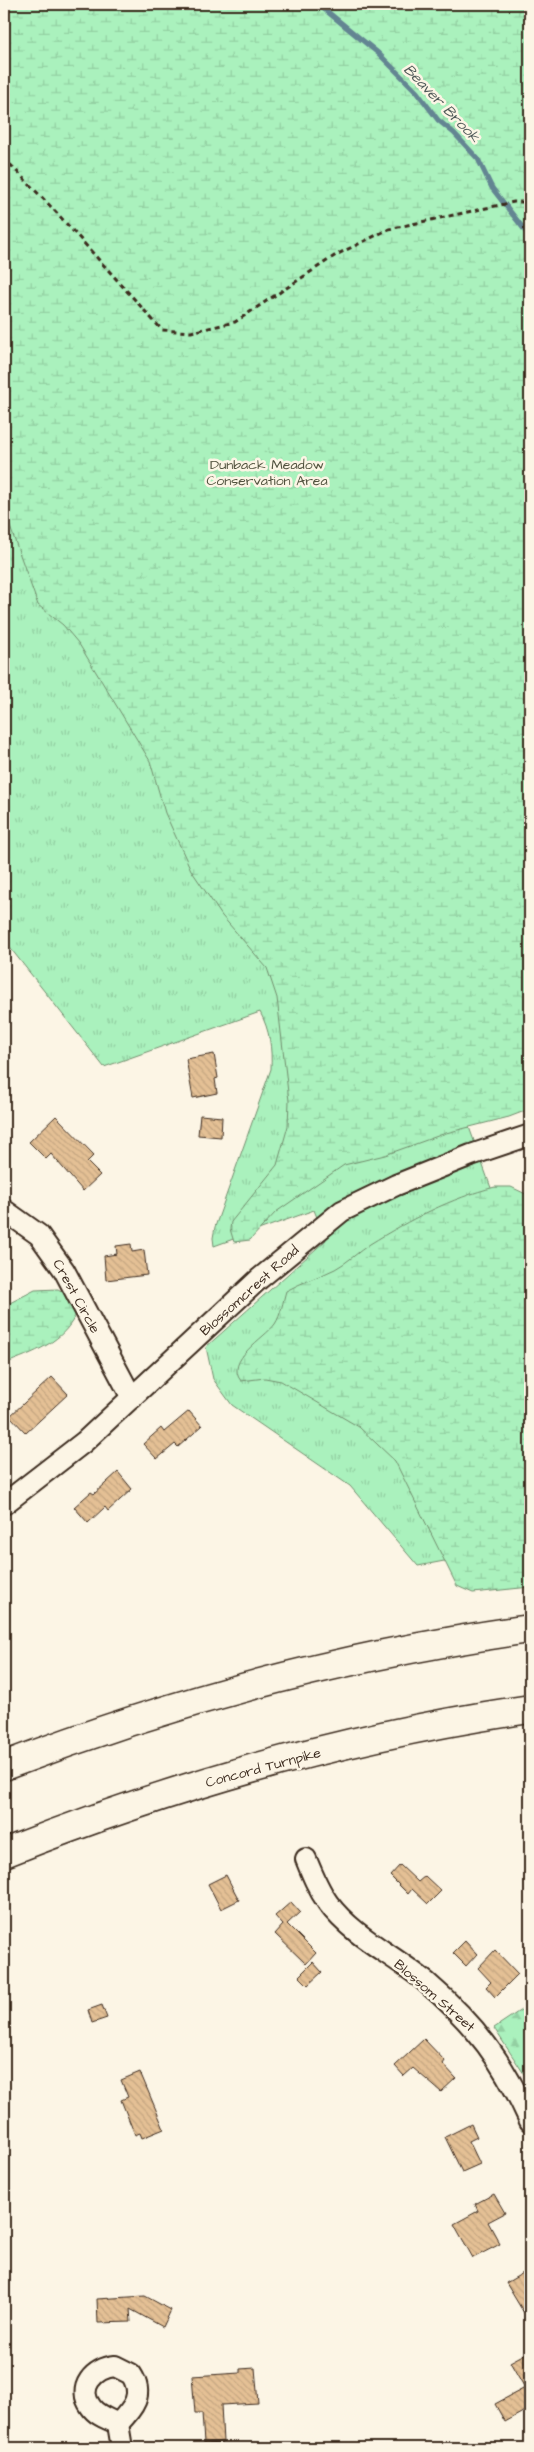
<svg xmlns="http://www.w3.org/2000/svg" width="534" height="2452" font-family="'Architects Daughter',sans-serif">
	<style>
		.grass { fill: url(#grass-tufts); stroke: #728e6e }
		.forest { fill: url(#forest-firs); stroke: #728e6e }
		.wetland { fill: url(#wetland-marsh); stroke: #728e6e }
		.lines { fill: none; stroke-linecap: round; stroke-linejoin: round }
		.stream { stroke: #648592; stroke-width: 5 }
		.building { fill: url(#building-back-hatch); stroke: #3b2a1e }
		.minor-casing { stroke: #3b2a1e; stroke-width: 24 }
		.highway-casing { stroke: #3b2a1e; stroke-width: 31 }
		.path { stroke: #3b2a1e; stroke-width: 3; stroke-dasharray: 5 4; stroke-linecap: butt }
		.minor { stroke: #fcf5e5; stroke-width: 20 }
		.highway { stroke: #fcf5e5; stroke-width: 28 }
		.labels { text-anchor: middle; stroke-width: 5; stroke-linejoin: round; paint-order: stroke }
		.park-label { font-size: 14px; fill: #51523e; stroke: #fcf5e5 }
		.street-label { font-size: 14px; fill: #3b2a1e; stroke: #fcf5e5 }
		.water-label { font-size: 15px; font-style: italic; fill: #4f5858; stroke: #fcf5e5 }
	</style>
	<defs>
		<pattern id="grass-tufts" width="24" height="20" patternUnits="userSpaceOnUse" patternTransform="scale(1.25)"><rect width="24" height="20" fill="#aaf1bd"/><path d="M3 7l-1-3M5 7V3M7 7l1-3M15 17l-1-3M17 17v-4M19 17l1-3" fill="none" stroke="#93cfa2"/></pattern>
		<pattern id="forest-firs" width="22" height="20" patternUnits="userSpaceOnUse" patternTransform="scale(1.25)"><rect width="22" height="20" fill="#aaf1bd"/><path d="M5 1l3.5 6h-7zM16 11l3.5 6h-7z" fill="#93cfa2"/></pattern>
		<pattern id="wetland-marsh" width="20" height="14" patternUnits="userSpaceOnUse" patternTransform="scale(1.25)"><rect width="20" height="14" fill="#aaf1bd"/><path d="M1 5h8M5 5V1M11 12h8M15 12V8" fill="none" stroke="#93cfa2"/></pattern>
		<pattern id="building-back-hatch" width="6" height="6" patternUnits="userSpaceOnUse" patternTransform="scale(1.25)"><rect width="6" height="6" fill="#e4c095"/><path d="M-1 5l2 2M0 0l6 6M5-1l2 2" fill="none" stroke="#c4a580"/></pattern>
	</defs>
	<rect width="100%" height="100%" fill="#fcf5e5"/>
	<filter id="ink" filterUnits="userSpaceOnUse"><feTurbulence type="fractalNoise" baseFrequency=".02" numOctaves="2"/><feDisplacementMap in="SourceGraphic" scale="10" xChannelSelector="R" yChannelSelector="G"/><feConvolveMatrix kernelMatrix="1 2 1 2 8 2 1 2 1" color-interpolation-filters="sRGB"/></filter>
	<g filter="url(#ink)">
		<path class="grass" d="M 4,4 L 530,4 L 447,1066 L 530,1296 L 481,1554 L 418,1566 L 350,1486 L 232,1405 L 213,1379 L 206,1347 L 326,1240 L 314,1210 L 214,1246 L 213,1238 L 215,1227 L 271,1069 C 272,1048 270,1031 260,1012 L 104,1067 L 4,940 Z"/>
		<polygon class="forest" points="530,2004 530,2083 494,2028"/>
		<g class="wetland">
			<polygon points="4,4 530,4 530,1109 509,1117 446,1133 385,1155 344,1165 276,1212 250,1240 234,1242 230,1229 231,1222 277,1165 288,1126 289,1101 277,998 267,968 222,916 191,870 165,813 150,761 79,644 63,625 38,605 4,510"/>
			<path d="M 495,1187 L 511,1187 L 530,1196 L 530,1587 L 473,1593 L 457,1586 L 395,1461 L 359,1427 L 281,1381 L 265,1378 L 241,1381 C 224,1360 265,1338 275,1324 C 281,1315 283,1301 286,1291 C 302,1282 319,1277 335,1269 C 348,1262 358,1252 370,1244 C 409,1220 451,1198 495,1187 Z"/>
			<path d="M 58,1289 L 70,1296 L 77,1311 C 66,1342 32,1353 4,1364 L 4,1306 L 35,1290 Z"/>
		</g>
		<g class="lines">
			<polyline class="stream" points="318,4 378,53 417,92 438,120 454,133 478,159 492,188 530,237"/>
		</g>
		<g class="building">
			<polygon points="214,1054 218,1078 215,1079 217,1093 193,1098 186,1059"/>
			<polygon points="200,1115 222,1117 221,1137 198,1135"/>
			<polygon points="56,1116 94,1155 87,1162 100,1175 83,1191 51,1154 46,1159 29,1142"/>
			<polygon points="131,1244 132,1252 144,1250 147,1275 106,1280 104,1256 117,1254 116,1246"/>
			<polygon points="52,1377 68,1394 26,1433 10,1416"/>
			<polygon points="189,1411 202,1426 178,1447 175,1444 157,1459 143,1444 161,1428 164,1432"/>
			<polygon points="118,1472 132,1489 108,1511 105,1507 88,1523 74,1507 91,1492 94,1494"/>
			<polygon points="400,1865 418,1882 425,1876 441,1891 428,1904 412,1889 408,1894 390,1876"/>
			<polygon points="226,1875 239,1900 221,1909 208,1884"/>
			<polygon points="291,1902 300,1912 287,1924 316,1953 306,1964 275,1934 283,1925 275,1916"/>
			<polygon points="465,1941 477,1954 466,1966 453,1953"/>
			<polygon points="495,1950 518,1974 495,1997 486,1987 491,1982 478,1968"/>
			<polygon points="313,1962 322,1972 308,1985 299,1976"/>
			<polygon points="102,2005 107,2018 92,2023 88,2010"/>
			<polygon points="424,2039 445,2061 443,2064 456,2078 441,2092 413,2068 404,2076 395,2066"/>
			<polygon points="140,2072 164,2129 142,2138 140,2133 135,2135 121,2100 128,2097 121,2080"/>
			<polygon points="471,2124 477,2137 469,2141 480,2164 462,2172 445,2137"/>
			<polygon points="494,2194 505,2213 488,2222 500,2244 473,2258 454,2224 478,2211 475,2204"/>
			<polygon points="530,2269 530,2323 506,2283"/>
			<polygon points="145,2296 171,2310 163,2327 130,2309 131,2322 98,2323 97,2299"/>
			<polygon points="530,2351 530,2408 505,2422 495,2404 525,2388 510,2362"/>
			<polygon points="255,2368 258,2403 221,2405 223,2442 204,2443 202,2413 195,2413 192,2376 240,2373 240,2369"/>
		</g>
		<g class="lines">
			<g class="minor-casing">
				<g id="minor">
					<polyline points="4,1210 39,1235 64,1270 132,1398"/>
					<polyline points="4,1504 84,1442 259,1279 342,1211 396,1185 471,1155 530,1135"/>
					<path d="M 306,1859 C 312,1874 318,1889 328,1903 C 353,1937 394,1955 426,1982 C 476,2025 503,2061 530,2121"/>
					<path d="M 115,2366 L 131,2374 C 145,2395 133,2408 118,2424 C 109,2419 97,2416 91,2407 C 76,2388 94,2368 115,2366 Z"/>
					<polyline points="118,2424 122,2448"/>
				</g>
			</g>
			<g class="highway-casing">
				<g id="highway">
					<path d="M 4,1766 C 173,1701 350,1654 530,1629"/>
					<path d="M 4,1853 C 173,1786 350,1735 530,1709"/>
				</g>
			</g>
			<polyline class="path" points="4,158 55,211 162,330 191,332 235,322 336,255 389,229 514,202 530,202"/>
			<use href="#minor" class="minor"/>
			<use href="#highway" class="highway"/>
		</g>
	</g>
	<g class="labels">
		<g class="park-label">
			<text x="267" y="469">Dunback Meadow<tspan x="267" dy="16">Conservation Area</tspan></text>
		</g>
		<g class="street-label">
			<text transform="translate(249 1290) rotate(-42)" y="5">Blossomcrest Road</text>
			<text transform="translate(77 1296) rotate(61)" y="5">Crest Circle</text>
			<text transform="translate(263 1767) rotate(-15)" y="5">Concord Turnpike</text>
			<text transform="translate(435 1995) rotate(41)" y="5">Blossom Street</text>
		</g>
		<g class="water-label">
			<text transform="translate(442 103) rotate(46)" y="5">Beaver Brook</text>
		</g>
	</g>
	<rect width="534" height="2452" fill="none" stroke="#fcf5e5" stroke-width="20"/>
	<rect x="10" y="10" width="514" height="2432" fill="none" stroke="#3b2a1e" stroke-width="2" filter="url(#ink)"/>
</svg>
